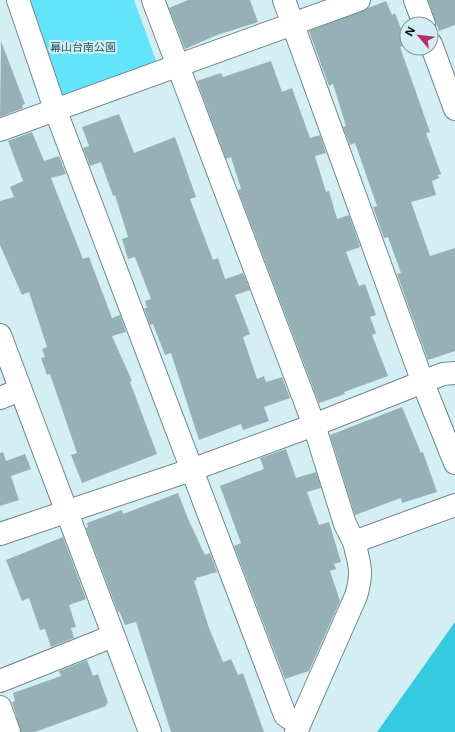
<svg xmlns="http://www.w3.org/2000/svg" width="455" height="732" font-family="'Noto Sans','Noto Sans JP',sans-serif">
	<style>
		.green { fill: #62e5fa }
		.forest { fill: #34cadf }
		.building { fill: #96b1b5 }
		.lines { fill: none; stroke-linecap: round; stroke-linejoin: round }
		.minor-casing { stroke: #6f888d; stroke-width: 24 }
		.minor { stroke: #fff; stroke-width: 22 }
		.labels { text-anchor: middle; stroke-width: 4; stroke-linejoin: round; paint-order: stroke }
		.park-label { font-size: 11px; fill: #225c65; stroke: #d4eff4 }
	</style>
	<rect width="100%" height="100%" fill="#d4eff4"/>
	<polygon class="green" points="16,0 134,0 159,69 55,109"/>
	<polygon class="forest" points="455,622 455,732 377,732"/>
	<g class="building">
		<polygon points="188,0 250,0 258,22 217,35 185,49 169,8"/>
		<polygon points="428,0 455,0 455,25 439,31"/>
		<polygon points="386,1 392,15 395,13 401,29 407,27 407,44 400,47 430,132 426,133 441,174 438,175 439,178 432,181 436,195 411,202 430,256 455,248 455,351 428,360 397,274 401,273 388,237 384,238 373,207 377,206 355,143 350,145 343,127 346,126 333,84 329,86 309,31"/>
		<polygon points="1,41 25,104 22,105 23,108 0,117"/>
		<polygon points="271,61 282,92 292,88 310,138 320,135 326,153 315,156 326,192 329,191 337,219 349,215 360,247 346,252 359,286 365,284 376,315 370,317 376,333 372,335 388,376 344,392 345,394 319,403 238,190 241,189 231,157 226,159 197,81 221,73 223,77"/>
		<polygon points="119,114 134,153 175,137 196,197 190,199 213,260 218,258 225,279 243,273 250,290 235,295 250,334 243,337 257,379 264,376 266,382 282,377 290,398 264,407 269,421 243,430 241,424 199,440 171,353 165,355 153,324 150,325 144,308 147,308 145,301 151,299 135,257 128,259 122,239 128,237 115,195 113,196 101,162 90,166 83,148 89,146 82,127"/>
		<polygon points="32,132 44,161 59,156 66,174 51,178 83,259 89,257 112,318 120,315 126,332 112,336 132,381 130,382 157,454 82,483 71,455 77,453 50,374 47,375 41,358 45,357 42,349 47,347 29,292 22,295 0,245 0,201 14,197 10,187 23,181 8,141"/>
		<polygon points="402,407 421,453 423,452 437,492 402,503 401,498 355,515 330,435"/>
		<polygon points="286,449 296,478 316,472 321,488 307,492 319,525 329,522 341,562 334,564 336,569 330,571 340,601 309,671 285,679 234,546 241,543 220,486 264,469 260,458"/>
		<polygon points="3,452 6,461 25,454 31,469 11,476 19,500 0,506 0,453"/>
		<polygon points="178,493 188,519 205,555 210,553 217,572 196,578 197,580 194,581 209,628 223,662 231,659 238,675 243,673 264,732 171,732 136,622 125,625 119,611 118,612 86,528 88,527 87,523 122,510 123,514"/>
		<polygon points="63,537 86,599 69,605 76,627 71,628 74,638 51,647 45,629 40,630 29,598 22,601 6,560"/>
		<polygon points="87,660 93,676 98,674 108,703 106,704 106,706 35,732 21,732 12,702 15,701 13,693 61,676 59,671"/>
	</g>
	<g class="lines">
		<g class="minor-casing">
			<g id="minor">
				<polyline points="18,0 55,109 285,715 299,725"/>
				<polyline points="153,0 314,425 345,524 354,542"/>
				<polyline points="284,0 423,383 455,463"/>
				<polyline points="415,0 424,24"/>
				<polyline points="431,44 455,109"/>
				<polyline points="0,130 359,0"/>
				<polyline points="0,335 150,732"/>
				<polyline points="0,398 20,390"/>
				<polyline points="0,534 191,470 314,425 443,374 455,373"/>
				<polyline points="0,681 113,636"/>
				<polyline points="0,707 9,732"/>
				<path d="M 296,732 L 356,596 C 363,573 360,565 354,542 L 455,505"/>
			</g>
		</g>
		<use href="#minor" class="minor"/>
	</g>
	<g class="labels">
		<g class="park-label">
			<text x="83" y="51">幕山台南公園</text>
		</g>
	</g>
	<g transform="translate(419 36) rotate(298)"><circle r="19" fill="#d4eff4" stroke="#829599"/>
	<path d="M0-3L7 15L0 10L-7 15Z" fill="#b82e6a"/>
	<text y="-6" font-size="11" font-weight="bold" text-anchor="middle" fill="#060f11">N</text>
	</g>
</svg>
